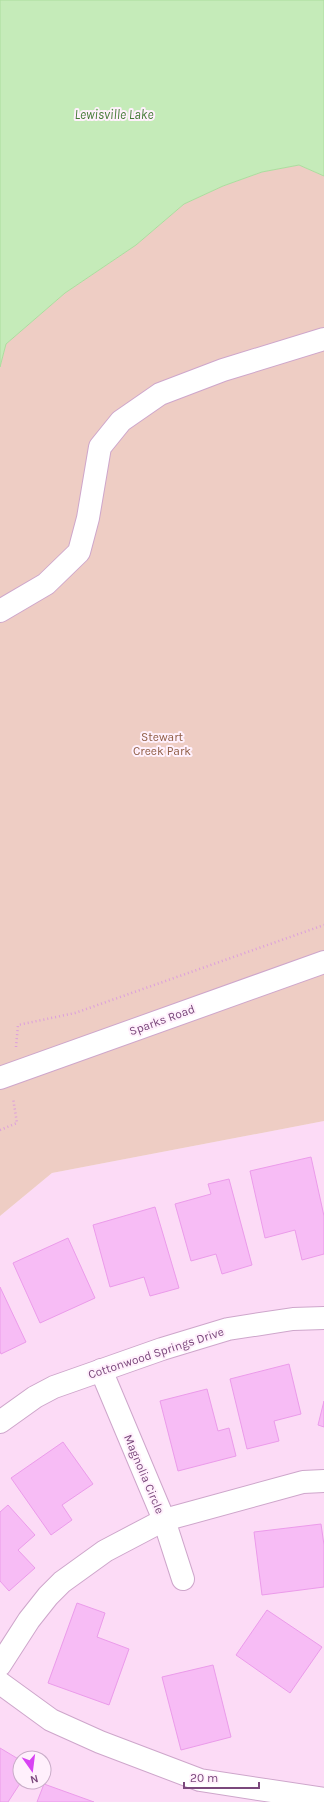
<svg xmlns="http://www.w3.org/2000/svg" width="324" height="1802" font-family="Karla,sans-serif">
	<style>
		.residential { fill: #fcdbf6; fill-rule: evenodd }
		.green { fill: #eecdc4 }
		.water { fill: #c5ebb9; stroke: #acdd9e }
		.building { fill: #f7bcf5; stroke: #eb9bea }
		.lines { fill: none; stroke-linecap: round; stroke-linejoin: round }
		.minor-casing { stroke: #cea6cb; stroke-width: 24 }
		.path { stroke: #dc9fdc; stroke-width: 2.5; stroke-dasharray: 1 3; stroke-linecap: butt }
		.minor { stroke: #fff; stroke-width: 22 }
		.labels { text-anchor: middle; stroke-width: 4; stroke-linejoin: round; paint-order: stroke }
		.park-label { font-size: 12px; fill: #8f5d44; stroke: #fff0fc }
		.street-label { font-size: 12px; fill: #7b487c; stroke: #fff0fc }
		.water-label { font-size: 13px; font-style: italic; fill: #457b37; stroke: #fff0fc }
	</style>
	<rect width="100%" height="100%" fill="#fee8f9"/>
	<path class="residential" d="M 324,1121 L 324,1802 L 0,1802 L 0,1216 L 52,1173 ZM 20,1758 L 44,1758 L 44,1782 L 20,1782 Z"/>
	<polygon class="green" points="299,165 324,176 324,1121 52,1173 0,1216 0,367 6,344 65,293 136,245 184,204 223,186 262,172"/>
	<polygon class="water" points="0,0 324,0 324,176 299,165 262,172 223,186 184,204 136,245 65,293 6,344 0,367"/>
	<g class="building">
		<polygon points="311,1157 324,1216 324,1254 302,1260 295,1230 265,1238 250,1171"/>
		<polygon points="229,1179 252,1265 222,1274 216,1254 191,1261 175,1204 211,1194 208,1184"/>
		<polygon points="155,1207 179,1288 150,1296 144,1277 110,1287 93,1225"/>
		<polygon points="68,1238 95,1298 40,1323 13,1263"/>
		<polygon points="0,1287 26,1342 1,1354 0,1351"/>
		<polygon points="289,1364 301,1414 274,1421 279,1441 247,1449 230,1379"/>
		<polygon points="207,1389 218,1431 229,1428 236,1456 178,1471 160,1401"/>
		<polygon points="324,1401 324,1427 318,1425"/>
		<polygon points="63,1442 93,1484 62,1505 72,1520 51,1535 11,1478"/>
		<polygon points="8,1505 35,1535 18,1550 35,1568 9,1591 0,1581 0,1512"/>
		<polygon points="321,1524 324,1545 324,1587 262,1595 254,1532"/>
		<polygon points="77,1603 105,1613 97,1637 129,1649 109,1705 48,1683"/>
		<polygon points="267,1610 322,1647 290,1693 236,1655"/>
		<polygon points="213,1665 231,1737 181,1750 162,1677"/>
		<polygon points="0,1748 20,1760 21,1782 8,1802 0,1802"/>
		<polygon points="44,1784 94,1802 37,1802"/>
	</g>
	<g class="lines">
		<g class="minor-casing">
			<g id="minor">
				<polyline points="0,611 46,584 79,552 88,518 100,447 121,421 160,394 223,370 324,339"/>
				<polyline points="0,1078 324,962"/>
				<polyline points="101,1370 164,1520 183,1579"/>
				<polyline points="0,1422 35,1397 54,1387 162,1349 228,1329 293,1319 324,1318"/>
				<polyline points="0,1665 29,1620 48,1596 62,1582 105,1551 164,1520 303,1482 324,1481"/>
				<polyline points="0,1683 51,1720 100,1742 200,1780 324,1799"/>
			</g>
		</g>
		<g class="path">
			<polyline points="16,1047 18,1025 75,1013 324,925"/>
			<polyline points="0,1130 17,1123 13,1098"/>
		</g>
		<use href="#minor" class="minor"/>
	</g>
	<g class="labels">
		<g class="park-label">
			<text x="162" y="741">Stewart<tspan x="162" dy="14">Creek Park</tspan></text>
		</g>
		<g class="street-label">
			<text transform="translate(162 1020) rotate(-20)" y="4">Sparks Road</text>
			<text transform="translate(156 1353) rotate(-18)" y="4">Cottonwood Springs Drive</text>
			<text transform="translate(144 1474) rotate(67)" y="4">Magnolia Circle</text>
		</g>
		<g class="water-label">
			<text x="114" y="119">Lewisville Lake</text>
		</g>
	</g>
	<g transform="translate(32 1770) rotate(166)"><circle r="19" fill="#fff0fc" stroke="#caadc9"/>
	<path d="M0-3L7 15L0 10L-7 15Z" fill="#d842f3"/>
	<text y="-6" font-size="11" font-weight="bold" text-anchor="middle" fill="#7b487c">N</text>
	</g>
	<path d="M184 1782v6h75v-6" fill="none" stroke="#7b487c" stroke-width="2"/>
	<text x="190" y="1782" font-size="12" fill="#7b487c" stroke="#fff0fc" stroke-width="3" paint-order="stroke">20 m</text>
</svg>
